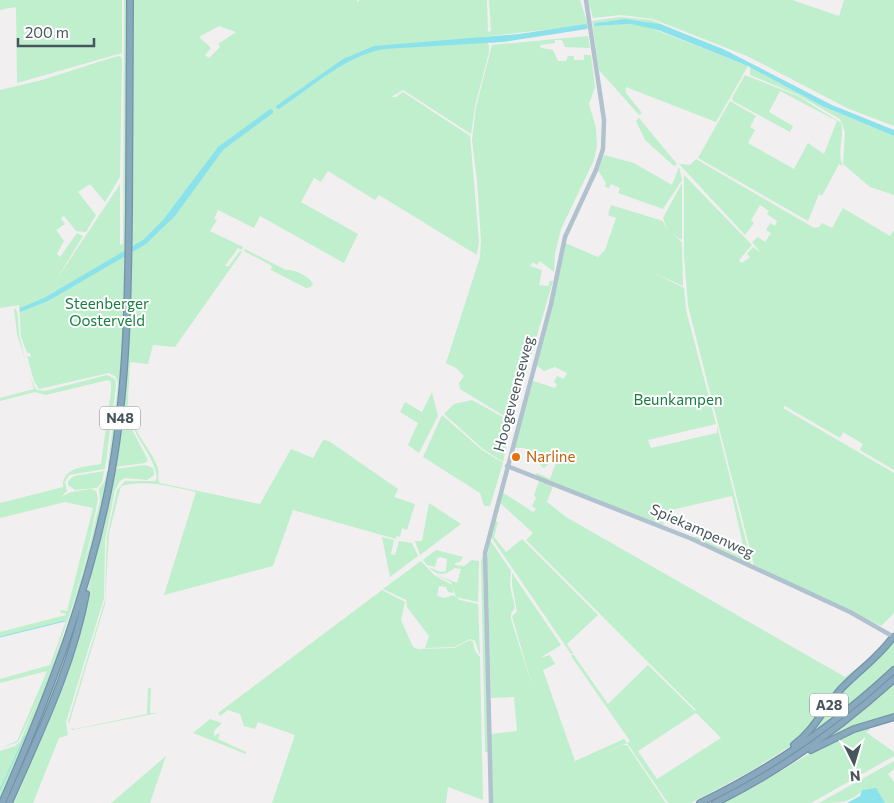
<svg xmlns="http://www.w3.org/2000/svg" width="894" height="803" font-family="Commissioner,sans-serif">
	<style>
		.green { fill: #bfefcc; fill-rule: evenodd }
		.water { fill: #8ce2eb }
		.lines { fill: none; stroke-linecap: round; stroke-linejoin: round }
		.stream { stroke: #8ce2eb; stroke-width: 1 }
		.highway-casing { stroke: #7393a9; stroke-width: 8 }
		.major { stroke: #afc2ce; stroke-width: 4.5 }
		.highway { stroke: #88a8bd; stroke-width: 5.5 }
		.food-dot { fill: #e8710a; stroke: #fff; stroke-width: 2 }
		.labels { text-anchor: middle; stroke-width: 4; stroke-linejoin: round; paint-order: stroke }
		.shield { fill: #fff; stroke: #7f888e; stroke-width: 1 }
		.shield-label { font-size: 14px; font-weight: bold; fill: #48555d }
		.park-label { font-size: 15px; fill: #187e40; stroke: #fff }
		.street-label { font-size: 15px; fill: #48555d; stroke: #fff }
		.food-label { font-size: 15px; fill: #c56008; stroke: #fff; text-anchor: start }
	</style>
	<rect width="100%" height="100%" fill="#f2eff0"/>
	<g class="green">
		<polygon points="0,0 122,0 122,53 17,83 16,7 0,10"/>
		<path d="M 124,0 L 357,0 L 357,2 L 360,0 L 487,0 L 488,32 L 491,31 L 489,0 L 580,0 L 588,25 L 482,37 L 489,45 L 489,52 L 475,106 L 471,134 L 403,90 L 391,97 L 396,97 L 403,92 L 470,136 L 479,241 L 477,255 L 379,195 L 375,200 L 328,171 L 321,182 L 314,178 L 301,202 L 358,234 L 344,263 L 260,216 L 254,228 L 218,210 L 214,219 L 217,220 L 210,231 L 243,247 L 242,250 L 238,248 L 225,266 L 229,266 L 240,251 L 242,252 L 175,347 L 153,345 L 148,364 L 130,362 L 127,420 L 148,460 L 145,463 L 115,467 L 115,469 L 146,465 L 153,468 L 154,475 L 147,480 L 125,478 L 120,481 L 115,490 L 105,540 L 104,598 L 66,722 L 68,735 L 59,738 L 33,803 L 14,803 L 70,666 L 100,538 L 111,465 L 91,560 L 46,697 L 0,800 L 0,751 L 15,746 L 20,742 L 67,628 L 89,548 L 100,500 L 99,489 L 104,482 L 107,471 L 109,470 L 108,464 L 118,384 L 116,377 L 109,373 L 39,389 L 34,381 L 27,356 L 31,357 L 30,353 L 27,353 L 21,337 L 19,305 L 0,308 L 0,90 L 42,80 L 114,57 L 120,56 L 122,59 L 120,177 L 105,202 L 90,184 L 78,192 L 96,215 L 86,232 L 76,231 L 64,216 L 61,218 L 65,224 L 56,230 L 64,241 L 57,254 L 60,257 L 77,233 L 83,236 L 55,282 L 120,184 L 120,245 L 123,244 ZM 219,26 L 236,32 L 218,44 L 220,47 L 209,58 L 205,55 L 211,48 L 199,37 Z"/>
		<polygon points="588,0 792,0 839,16 844,0 894,0 894,126 849,109 747,56 653,19 621,15 593,18"/>
		<path d="M 620,17 L 652,20 L 684,34 C 653,21 628,17 595,23 L 594,26 L 631,24 L 648,27 L 748,66 L 716,122 L 626,87 L 626,93 L 642,113 L 639,115 L 599,70 L 592,21 Z"/>
		<polygon points="588,36 590,48 565,47 562,40 555,40 555,43 540,45 541,48 553,50 558,61 566,61 568,56 574,56 574,60 584,60 584,55 591,55 595,87 589,104 596,128 597,146 594,160 561,229 555,254 554,272 540,261 537,265 533,262 530,266 542,270 539,285 548,286 550,281 553,281 512,421 460,389 459,383 464,376 456,368 446,363 480,257 481,241 477,181 472,140 476,107 492,45"/>
		<polygon points="750,66 822,106 894,136 894,195 870,187 843,164 845,132 840,119 798,95 750,75"/>
		<path d="M 745,75 L 798,96 L 841,123 C 845,137 836,153 843,166 L 839,164 L 822,196 L 819,194 L 808,221 L 698,158 L 730,101 L 756,116 L 750,127 L 755,130 L 748,143 L 794,169 L 808,143 L 824,154 L 837,121 L 780,91 L 769,112 L 793,126 L 790,132 L 733,101 L 732,98 Z"/>
		<polygon points="639,118 672,158 677,164 674,166 645,140 636,121"/>
		<polygon points="604,155 634,163 672,185 679,167 682,180 663,209 618,193 620,188 611,184 609,188 605,187 606,183 598,170"/>
		<polygon points="696,159 814,228 819,227 822,223 832,228 843,208 890,236 894,230 894,470 860,450 863,444 843,432 840,438 785,406 783,408 894,473 894,613 881,626 754,565 688,306 684,255 684,175 752,245 739,260 742,263 750,257 747,254 753,247 761,253 752,242 758,237 765,242 771,233 766,230 770,223 775,226 777,221 767,214 769,211 760,205 751,220 754,223 745,235 679,164 690,165"/>
		<polygon points="682,183 682,240 668,231 663,218"/>
		<path d="M 611,205 L 663,221 C 668,235 675,233 682,243 L 683,286 L 650,271 L 684,288 L 686,310 L 716,424 L 648,440 L 651,448 L 717,433 L 717,426 L 751,561 L 750,565 L 690,537 L 697,537 L 746,559 L 732,496 L 654,514 L 654,519 L 664,523 L 663,525 L 535,476 L 537,473 L 550,479 L 560,452 L 554,449 L 547,466 L 543,468 L 540,464 L 541,455 L 524,448 L 514,448 L 533,381 L 555,388 L 557,384 L 554,382 L 557,376 L 564,379 L 567,373 L 555,367 L 544,371 L 536,365 L 565,243 L 598,257 L 605,250 L 616,218 L 608,215 Z"/>
		<path d="M 245,249 L 286,270 C 295,269 308,276 313,283 L 311,287 L 306,288 L 271,270 L 272,266 L 244,251 Z"/>
		<path d="M 14,309 L 16,309 C 19,317 18,325 19,333 C 21,345 30,382 37,390 L 45,391 L 107,375 L 115,379 L 116,386 L 105,469 L 69,475 L 65,482 L 67,491 L 61,497 L 71,492 L 91,489 L 96,491 L 98,498 C 84,582 56,665 18,742 L 1,748 L 17,741 L 47,671 L 0,683 L 0,679 L 50,665 L 66,621 L 0,637 L 0,632 L 66,615 L 66,614 L 60,612 L 61,610 L 67,611 L 93,508 L 65,502 L 0,518 L 0,503 L 63,487 C 62,466 86,467 101,464 L 111,391 L 111,382 L 108,380 L 46,395 L 35,392 L 0,401 L 0,398 L 34,389 L 17,334 Z"/>
		<polygon points="432,392 438,416 419,453 408,445 418,423 400,412 405,402 422,412"/>
		<polygon points="472,400 512,422 503,462 483,449 444,414 454,404"/>
		<path d="M 129,409 C 133,434 150,446 158,468 C 160,474 156,477 160,483 L 260,504 L 291,449 L 313,458 L 323,440 L 329,441 L 398,489 L 394,497 L 415,504 L 407,530 L 402,528 L 400,537 L 396,536 L 396,539 L 293,510 L 273,566 L 164,595 L 196,492 C 173,487 145,479 121,486 L 109,533 L 105,604 L 69,724 L 71,728 L 75,729 L 147,714 L 148,688 L 151,688 L 150,713 L 158,713 L 72,730 L 68,722 L 105,600 L 107,536 L 117,490 L 125,481 L 155,481 L 157,477 C 153,452 130,435 129,409 Z"/>
		<polygon points="442,415 482,450 503,463 490,506 484,506 480,493 423,457"/>
		<polygon points="104,471 102,482 97,488 75,490 68,485 68,481 74,476"/>
		<path d="M 539,481 L 553,486 L 547,502 L 566,517 L 845,677 L 869,659 L 886,640 L 889,639 L 850,678 L 811,728 L 792,745 L 749,772 L 691,803 L 668,803 L 627,743 L 593,757 L 623,745 L 627,745 L 666,803 L 492,803 L 491,734 L 517,731 L 514,697 L 491,698 L 487,559 L 490,540 L 511,571 L 510,586 L 515,608 L 511,613 L 511,619 L 533,689 L 512,616 L 517,612 L 512,585 L 512,573 L 561,645 L 540,658 L 550,655 L 555,664 L 543,670 L 575,761 L 624,739 L 627,743 L 630,741 L 571,656 L 573,654 L 608,704 L 648,665 L 695,711 L 696,710 L 526,540 L 533,533 L 499,502 L 502,492 L 533,512 L 536,509 L 532,506 L 536,498 L 534,495 ZM 696,713 L 721,738 L 657,779 L 638,751 Z"/>
		<polygon points="429,503 461,524 420,555 415,541 422,541"/>
		<polygon points="495,521 498,522 494,537 506,552 522,539 598,615 567,644 573,653 571,654 491,537"/>
		<polygon points="382,537 394,540 391,554 395,555 399,541 412,543 418,556 390,577"/>
		<path d="M 436,550 L 463,557 L 460,562 L 455,563 L 455,565 L 464,566 L 472,560 L 479,561 L 478,602 L 456,597 L 451,582 L 435,574 L 457,583 L 461,569 L 455,568 C 446,574 439,578 429,567 L 440,572 L 446,571 L 447,559 L 440,557 L 437,559 L 435,567 L 427,565 L 423,560 Z"/>
		<polygon points="483,555 488,752 485,752 481,561"/>
		<polygon points="421,561 434,575 452,585 454,593 448,592 446,587 439,586 437,596 445,598 453,595 460,600 478,604 480,655 475,641 470,639 454,647 425,648 429,636 407,607 406,600 383,589"/>
		<polygon points="382,590 405,602 401,620 413,647 418,649 454,648 470,640 473,642 475,651 480,657 483,800 448,787 446,803 272,803 295,735 258,722 255,729 244,726 240,714 228,710 220,716 218,713"/>
		<polygon points="84,594 71,653 8,803 3,803 55,682"/>
		<polygon points="894,640 894,667 850,706 801,742 847,685 872,664"/>
		<polygon points="894,684 894,716 820,743 866,709"/>
		<polygon points="210,719 222,723 214,731 214,736 220,733 218,739 246,752 246,754 193,733"/>
		<path d="M 868,726 L 870,730 L 866,732 L 894,752 L 894,756 L 811,803 L 723,803 C 773,780 816,744 868,726 Z"/>
		<polygon points="166,756 150,803 111,803 117,798"/>
		<path d="M 894,761 L 894,769 L 888,774 L 894,782 L 894,803 L 885,803 L 870,789 L 863,790 C 851,803 838,803 819,803 Z"/>
	</g>
	<g class="water">
		<polygon points="625,19 660,24 723,49 832,105 894,130 894,136 822,106 748,66 658,30 631,24 594,26 595,23"/>
		<path d="M 586,24 L 588,27 L 587,29 L 503,42 L 384,49 C 345,56 312,87 279,109 L 276,108 L 276,106 L 343,59 L 374,46 L 519,34 Z"/>
		<polygon points="270,109 273,110 273,113 223,150 175,216 146,244 48,301 20,312 20,308 44,298 143,240 163,220 218,147"/>
		<polygon points="876,788 885,803 847,803 860,796 862,790"/>
	</g>
	<g class="lines">
		<g class="stream">
			<polyline points="0,637 65,621"/>
			<polyline points="0,790 25,736"/>
		</g>
		<g class="highway-casing">
			<g id="highway">
				<path d="M 794,745 C 814,730 824,708 841,689 C 859,670 877,659 893,637"/>
				<polyline points="811,750 854,729 894,717"/>
				<path d="M 2,803 C 49,695 91,587 112,470 C 127,384 128,298 129,211 C 129,141 130,70 130,0"/>
				<path d="M 9,803 C 39,734 72,668 86,594"/>
				<path d="M 700,803 C 771,769 836,724 894,670"/>
				<path d="M 715,803 C 780,771 840,728 894,679"/>
			</g>
		</g>
		<g class="major">
			<polyline points="507,466 692,539 850,612 894,637"/>
			<polyline points="491,803 485,553 551,304 565,237 596,170 603,149 604,120 586,0"/>
		</g>
		<use href="#highway" class="highway"/>
	</g>
	<circle class="food-dot" cx="516" cy="457" r="5"/>
	<g class="labels">
		<g class="shield">
			<rect x="100" y="406.5" width="40" height="23" rx="4"/>
			<rect x="810" y="693.5" width="38" height="23" rx="4"/>
		</g>
		<g class="shield-label">
			<text x="120" y="423">N48</text>
			<text x="829" y="710">A28</text>
		</g>
		<g class="park-label">
			<text x="107" y="309">Steenberger<tspan x="107" dy="17">Oosterveld</tspan></text>
			<text x="678" y="405">Beunkampen</text>
		</g>
		<g class="street-label">
			<text transform="translate(514 394) rotate(-75)" y="5">Hoogeveenseweg</text>
			<text transform="translate(702 531) rotate(24)" y="5">Spiekampenweg</text>
		</g>
		<g class="food-label">
			<text x="526" y="462">Narline</text>
		</g>
	</g>
	<g transform="translate(854 763) rotate(175)" stroke="#ffffff" stroke-width="4" paint-order="stroke">
	<path d="M0-4L9 19L0 12L-9 19Z" fill="#48555d"/>
	<text y="-8" font-size="14" font-weight="bold" text-anchor="middle" fill="#48555d">N</text>
	</g>
	<path d="M18 38v8h76v-8" fill="none" stroke="#48555d" stroke-width="2.5"/>
	<text x="25" y="38" font-size="15" fill="#48555d" stroke="#ffffff" stroke-width="4" paint-order="stroke">200 m</text>
</svg>
